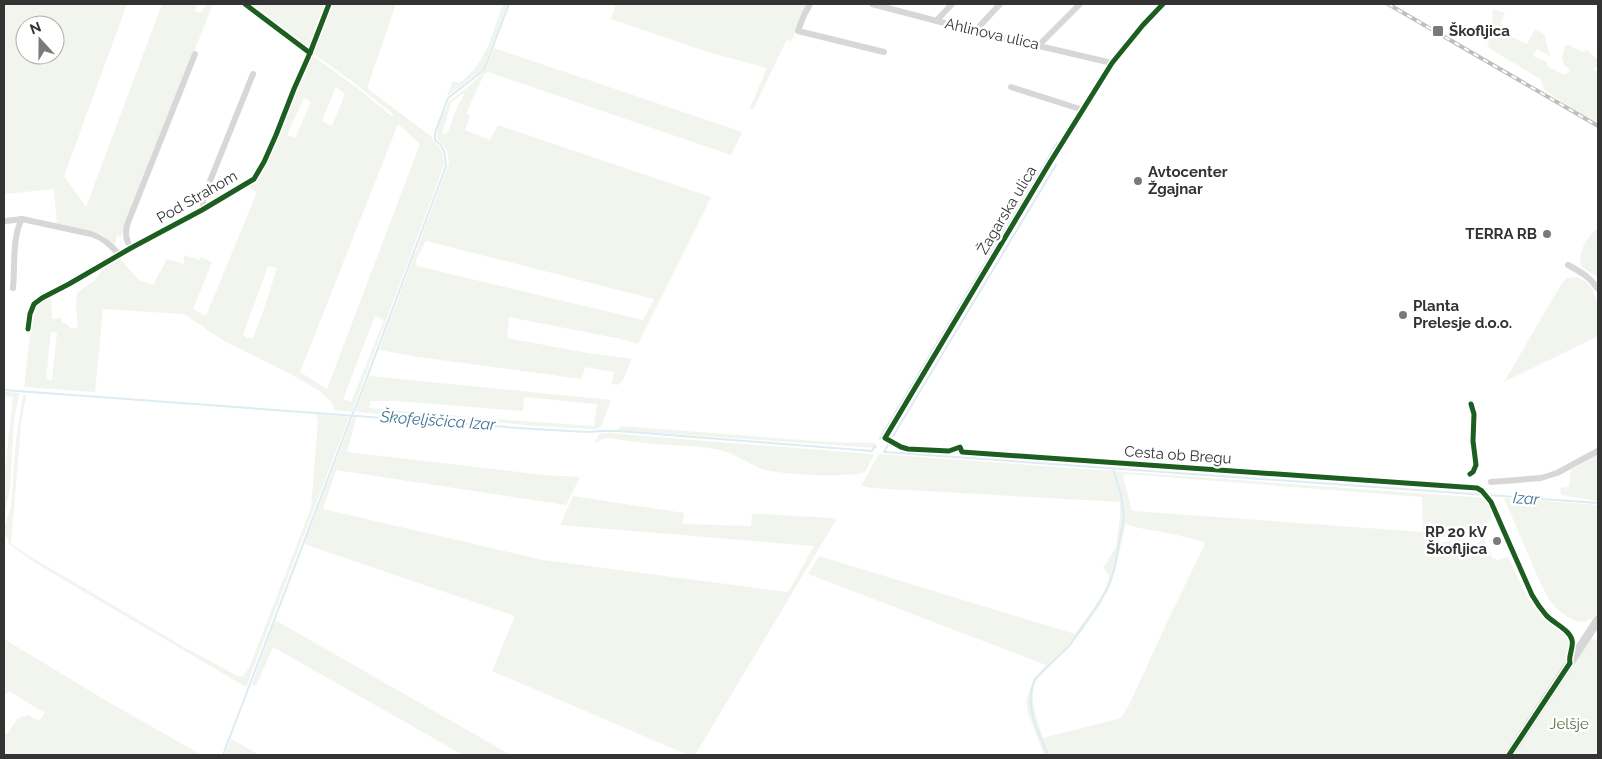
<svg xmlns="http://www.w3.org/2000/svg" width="1602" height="759" font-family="Raleway,sans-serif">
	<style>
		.green { fill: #f1f5ed; fill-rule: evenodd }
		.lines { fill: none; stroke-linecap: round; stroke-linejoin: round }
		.stream { stroke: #ddebf3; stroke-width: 2 }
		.minor { stroke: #d7d7d7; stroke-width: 6 }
		.tertiary { stroke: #d7d7d7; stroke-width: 9 }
		.rail-casing { stroke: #bebebe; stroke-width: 4 }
		.rail { stroke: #fff; stroke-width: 2; stroke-dasharray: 5.5; stroke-linecap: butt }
		.cycleway-casing { stroke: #fff; stroke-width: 8 }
		.cycleway { stroke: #1b5e20; stroke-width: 5 }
		.poi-dot { fill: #7a7a7a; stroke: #fff; stroke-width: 2 }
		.labels { text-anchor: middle; stroke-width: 5; stroke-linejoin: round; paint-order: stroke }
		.poi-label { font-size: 15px; font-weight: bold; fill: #333; stroke: #fff; text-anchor: start }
		.street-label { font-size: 15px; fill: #333; stroke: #fff }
		.park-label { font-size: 15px; fill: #56703f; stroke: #fff }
		.water-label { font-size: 16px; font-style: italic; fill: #3f7597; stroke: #fff }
	</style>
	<rect width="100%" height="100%" fill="#fff"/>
	<g class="green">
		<path d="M 4,4 L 127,4 L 64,176 L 86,207 L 162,4 L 197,4 L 195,12 L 201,12 L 207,4 L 213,4 L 132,207 L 121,237 L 117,235 L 115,246 L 101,234 L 57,225 L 54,189 L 4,194 ZM 25,25 L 55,25 L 55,55 L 25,55 Z"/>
		<path d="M 248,4 L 326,4 L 311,45 L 306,47 C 299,42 295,35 287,32 Z"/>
		<path d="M 332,4 L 396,4 L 367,88 L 432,137 L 433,141 C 442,148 443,154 444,165 L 352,412 L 334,410 L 333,404 L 321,392 L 291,374 L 224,341 L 184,314 L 103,309 L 95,392 L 24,387 L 31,328 L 36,305 L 51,296 L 52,319 L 61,318 L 62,323 L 67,324 L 70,328 L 78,328 L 76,305 L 77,293 L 95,280 L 104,266 L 119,258 L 139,280 L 153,285 L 167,259 L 184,264 L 184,255 L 200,260 L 201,257 L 212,262 L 193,309 L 206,316 L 257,192 L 251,189 L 249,185 L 259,176 L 267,164 L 311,57 L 313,56 L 356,87 L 388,113 L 392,116 L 394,115 L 353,82 L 314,54 L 314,51 L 322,33 ZM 336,87 L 345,94 L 332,126 L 322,121 ZM 304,98 L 311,102 L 295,138 L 287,135 ZM 398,124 L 420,144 L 327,389 L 300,372 ZM 268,266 L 277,268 L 264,309 L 253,338 L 247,338 L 243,335 ZM 375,316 L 384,320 L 351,402 L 343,399 ZM 51,332 L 57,333 L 52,380 L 46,379 Z"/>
		<path d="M 503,4 L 508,4 L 483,69 L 447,96 L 453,81 L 459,83 C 485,67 493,31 503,4 Z"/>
		<polygon points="616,4 809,4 799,22 791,42 787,39 753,110 750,108 767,68 708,52 611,19"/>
		<polygon points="1493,9 1505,13 1500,25 1505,28 1503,33 1527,44 1535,29 1545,35 1545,38 1550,56 1537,49 1533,56 1547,62 1547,66 1564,75 1570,71 1568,68 1564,65 1562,57 1565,46 1569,45 1583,52 1587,50 1597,59 1598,58 1598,66 1593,69 1594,71 1597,70 1598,74 1598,124 1574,111 1544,89 1540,79 1489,48 1486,38 1487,33 1492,24"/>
		<path d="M 494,48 L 742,132 L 731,155 L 488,72 L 484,74 L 466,114 L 470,116 L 465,130 L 490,140 L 498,125 L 711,197 L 638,344 L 621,339 L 509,317 L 507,338 L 588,353 L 632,359 L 622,382 L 617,385 L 612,384 L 614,372 L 585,367 L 582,379 L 419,357 L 379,350 L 449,163 L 447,150 L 437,138 L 438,126 L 449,101 L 468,87 L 485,71 ZM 463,93 L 464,95 L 458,105 L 448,132 L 442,134 L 451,103 ZM 426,241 L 654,299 L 643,320 L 417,266 L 416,260 Z"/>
		<path d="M 1598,229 L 1598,275 L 1595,276 L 1582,267 C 1576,255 1587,235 1598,229 Z"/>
		<path d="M 1575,277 C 1602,283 1598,315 1598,336 L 1504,382 L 1562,283 L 1567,278 Z"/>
		<path d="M 369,376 L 611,400 L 601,427 L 595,429 L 535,426 L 443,417 L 394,415 L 356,412 ZM 524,397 L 597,404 L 594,426 L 494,419 L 369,408 L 370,401 L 396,401 L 523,411 Z"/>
		<polygon points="4,392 20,393 14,418 10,489 4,517 4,479 13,397 4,396"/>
		<polygon points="23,395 26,395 21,425 11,544 28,555 184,647 238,676 243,676 249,668 311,508 318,421 316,414 349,417 246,687 32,561 8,543 9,541 4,533 4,528 11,507 16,440"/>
		<polygon points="353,417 356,418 347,452 544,475 580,477 566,505 336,470 323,509 543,560 787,592 790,589 814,546 560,525 573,496 684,513 682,524 751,526 752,514 763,514 832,518 836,520 695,755 688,755 492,671 515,616 304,544"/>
		<polygon points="621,426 828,442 875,443 877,448 617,430"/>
		<path d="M 600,433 L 612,433 L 679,439 L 874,454 L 865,472 C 849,478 779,475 762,469 C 748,463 735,454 720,450 C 699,445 676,446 655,444 C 640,443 624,440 609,438 L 602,439 L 594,444 Z"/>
		<path d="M 879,454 L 1485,498 C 1490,505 1492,511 1491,520 L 1483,525 L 1482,529 L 1472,534 L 1439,537 L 1439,543 L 1465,538 L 1462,541 L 1464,549 C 1473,542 1479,548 1483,535 L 1492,558 L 1498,560 L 1507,557 L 1509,558 C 1517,575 1523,593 1534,607 C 1539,613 1544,620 1551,624 C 1556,629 1566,632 1569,639 C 1572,648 1565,656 1565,665 L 1506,755 L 1044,755 L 1028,713 L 1026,701 L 1034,679 L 1046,665 L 808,574 L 819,556 L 1075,634 C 1087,617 1103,599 1109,578 L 1107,572 L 1103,568 L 1116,547 L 1120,517 L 1120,502 L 872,488 L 861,486 ZM 1127,474 L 1422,497 L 1423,532 L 1132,511 L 1123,476 ZM 1126,524 L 1139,528 L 1173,534 L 1205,542 L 1204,546 L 1169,618 L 1129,705 L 1121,718 L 1043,738 C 1038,720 1030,705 1034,686 C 1037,674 1058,659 1067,649 C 1078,637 1089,621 1099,606 C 1117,579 1117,555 1126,524 Z"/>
		<polygon points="1598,455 1598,501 1561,495 1560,488 1569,487 1571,470"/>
		<polygon points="1504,498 1598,505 1598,613 1593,619 1589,619 1585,622 1576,621 1569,618 1557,609 1550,601 1539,580"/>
		<polygon points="275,620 511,755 463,755 273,647 256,686 252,684"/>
		<polygon points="4,639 110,703 202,755 5,755 4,754 4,732 7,734 18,718 28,715 39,721 45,713 9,691 4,696"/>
		<polygon points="1590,639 1598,640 1598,755 1514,755"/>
		<polygon points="231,739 260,755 225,755"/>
	</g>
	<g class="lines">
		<g class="stream">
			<polyline points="4,390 533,429 588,432 601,431 618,431 872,451 875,446"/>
			<polyline points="893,436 1056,165"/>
			<polyline points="880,438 1057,143"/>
			<polyline points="889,443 884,452 1598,503"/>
			<path d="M 223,755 L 352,415 L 356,407 L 446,166 C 445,155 445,147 435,140 L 435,133 L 448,98 L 484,70 L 509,4"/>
			<path d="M 1048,755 C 1038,730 1023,707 1035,679 L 1070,645 L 1097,606 L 1108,588 L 1115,567 L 1124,516 L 1121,495 L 1113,468"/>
		</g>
		<g class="minor">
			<polyline points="810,4 804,15 798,31 884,52"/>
			<polyline points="872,4 975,31 1112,63"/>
			<polyline points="936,21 952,4"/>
			<polyline points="975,31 1000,4"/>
			<polyline points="1039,45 1080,4"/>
			<polyline points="1011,87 1083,110"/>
			<polyline points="202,210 204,196 253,74"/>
			<path d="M 6,221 L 22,219 L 91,234 C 104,238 110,245 120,255"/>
			<path d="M 131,248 C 126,240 125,235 127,225 L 195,54"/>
			<path d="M 1568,265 C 1581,272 1590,277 1598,289"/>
			<path d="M 13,288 C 15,268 12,236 22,219"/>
			<polyline points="28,329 30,314 34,304 42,298 69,284 131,248 202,210 254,179 264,162 276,135 294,89 310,53 329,4"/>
			<polyline points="960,447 949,451 908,449 901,447 885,438 1049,164 1112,63 1143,25 1163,4"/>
			<polyline points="1491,482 1541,478 1557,473 1598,451"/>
		</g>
		<polyline class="tertiary" points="1509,755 1598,620"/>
		<g class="rail-casing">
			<polyline id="rail" points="1388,4 1598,126"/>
		</g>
		<use href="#rail" class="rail"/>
		<g class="cycleway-casing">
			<g id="cycleway">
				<polyline points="245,4 310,53"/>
				<path d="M 1163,4 L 1143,25 L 1112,63 L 1049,164 L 885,438 L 901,447 L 908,449 L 949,451 L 960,447 L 962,452 L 1477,488 L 1482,491 L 1491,502 L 1532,595 C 1536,602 1541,609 1546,615 C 1553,623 1569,629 1572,640 C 1574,648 1568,655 1570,663 L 1509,755"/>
				<polyline points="28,329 30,314 34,304 42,298 69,284 131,248 202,210 254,179 264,162 276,135 294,89 310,53 329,4"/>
				<polyline points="1470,474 1473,472 1476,465 1473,441 1474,414 1471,404"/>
			</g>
		</g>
		<use href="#cycleway" class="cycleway"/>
	</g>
	<g class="poi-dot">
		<rect x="1432" y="25" width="12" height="12" rx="2.5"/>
		<circle cx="1138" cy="181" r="5"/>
		<circle cx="1547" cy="234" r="5"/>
		<circle cx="1403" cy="315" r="5"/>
		<circle cx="1497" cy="541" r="5"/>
	</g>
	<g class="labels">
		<g class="poi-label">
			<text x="1449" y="36">Škofljica</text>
			<text x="1148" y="177">Avtocenter<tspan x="1148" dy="17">Žgajnar</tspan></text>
			<text x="1537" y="239" text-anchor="end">TERRA RB</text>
			<text x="1413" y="311">Planta<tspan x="1413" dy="17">Prelesje d.o.o.</tspan></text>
			<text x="1487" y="537" text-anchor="end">RP 20 kV<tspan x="1487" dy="17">Škofljica</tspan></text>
		</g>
		<g class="street-label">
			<text transform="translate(992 34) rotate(13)" y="5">Ahlinova ulica</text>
			<text transform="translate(197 197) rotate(-30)" y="5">Pod Strahom</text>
			<text transform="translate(1007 210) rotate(-59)" y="5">Žagarska ulica</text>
			<text transform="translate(1178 455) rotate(4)" y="5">Cesta ob Bregu</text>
		</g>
		<g class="park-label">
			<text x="1569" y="729">Jelšje</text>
		</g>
		<g class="water-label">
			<text transform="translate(438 420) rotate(4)" y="6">Škofeljščica Izar</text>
			<text transform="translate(1526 498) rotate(4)" y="6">Izar</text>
		</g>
	</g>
	<rect width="1602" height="759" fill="none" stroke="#333333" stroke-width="10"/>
	<g transform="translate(40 40) rotate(339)"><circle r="24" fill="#ffffff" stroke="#adadad"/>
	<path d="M0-4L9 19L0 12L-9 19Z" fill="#7a7a7a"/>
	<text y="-8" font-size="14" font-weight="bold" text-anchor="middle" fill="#333333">N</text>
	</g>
</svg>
